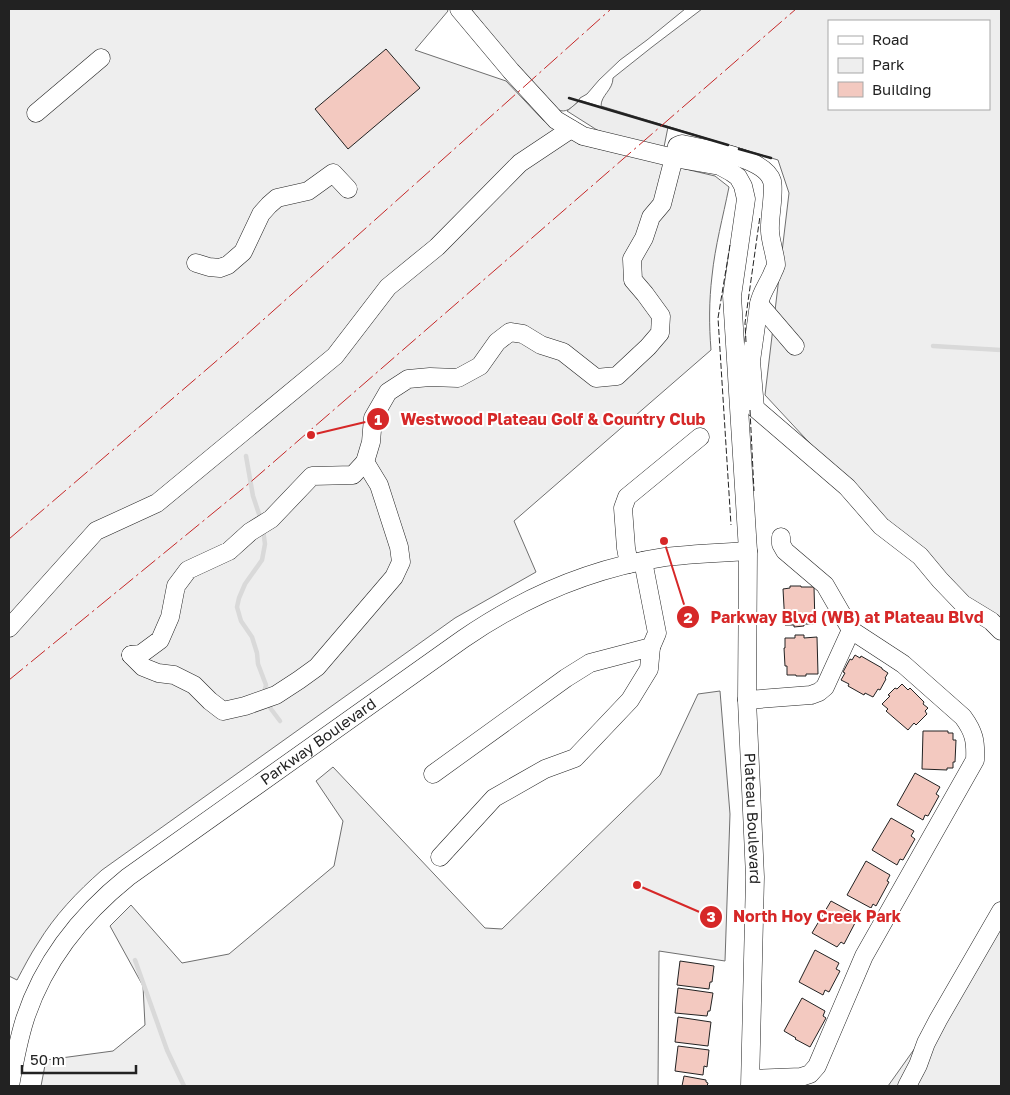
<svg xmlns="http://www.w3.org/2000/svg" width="1010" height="1095" font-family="'Golos Text',sans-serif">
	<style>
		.green { fill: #eee; stroke: #6f6f6f; fill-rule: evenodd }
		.parking { fill: #ededed; stroke: #6f6f6f }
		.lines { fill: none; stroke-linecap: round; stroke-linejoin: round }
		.stream { stroke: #d9d9d9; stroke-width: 4.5 }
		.building { fill: #f3c9c0; stroke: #222 }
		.minor-casing { stroke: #222; stroke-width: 19 }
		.minor { stroke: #fff; stroke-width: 18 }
		.fence { stroke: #222; stroke-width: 1; stroke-dasharray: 6 2.5; stroke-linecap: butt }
		.wall { stroke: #222; stroke-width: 2.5 }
		.power { stroke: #c62828; stroke-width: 1; stroke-dasharray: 18 4 2.5 4; stroke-linecap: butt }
		.labels { text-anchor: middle; stroke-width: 4; stroke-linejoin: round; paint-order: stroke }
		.street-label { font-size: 15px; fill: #222; stroke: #fff }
		.leader { fill: none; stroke: #d62828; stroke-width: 2 }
		.callout-dot { fill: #d62828; stroke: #fff; stroke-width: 2 }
		.mark-label { font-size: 15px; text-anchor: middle; font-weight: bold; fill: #fff }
		.callout-label { font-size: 16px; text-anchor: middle; font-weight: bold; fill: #d62828; stroke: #fff; stroke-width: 4; stroke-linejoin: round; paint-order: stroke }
	</style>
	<rect width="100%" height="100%" fill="#fff"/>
	<g class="green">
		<path d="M 9,9 L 447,9 L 448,11 L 415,50 L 506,81 L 543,120 L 579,144 L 715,176 L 729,187 C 723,217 715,246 712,276 C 709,301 709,325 711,350 L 514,521 L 536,572 L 455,618 L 102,870 C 77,892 55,915 38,943 C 30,955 24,967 17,980 L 9,976 Z"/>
		<path d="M 471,9 L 685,9 L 647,40 L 620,60 L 599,80 L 587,94 L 580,98 C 577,104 567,114 559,110 C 550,106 539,91 532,83 C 511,59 491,34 471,9 Z"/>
		<path d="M 702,9 L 1001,9 L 1001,638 L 818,452 L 765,395 L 789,193 L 778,160 L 601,106 C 601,95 613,90 613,78 L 652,47 ZM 829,21 L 989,21 L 989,109 L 829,109 Z"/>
		<polygon points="720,691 730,814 725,961 659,951 658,1086 41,1086 46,1060 113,1051 145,1025 143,986 110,926 131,905 182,963 229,954 334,866 343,821 316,781 333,767 485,928 502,929 660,775 698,694"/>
		<polygon points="1001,900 1001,1086 888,1086 920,1041"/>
	</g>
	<polygon class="parking" points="579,100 668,127 664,147 625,140 597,130 567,111 578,102"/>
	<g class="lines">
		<g class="stream">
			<polyline points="933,346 1001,350"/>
			<polyline points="246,456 253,496 261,520"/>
			<polyline points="263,530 265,544 262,560 245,584 239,598 237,607 241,621 252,637 257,653 258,664 266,685 264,693"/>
			<polyline points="268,703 271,709 280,721"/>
			<polyline points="135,960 167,1050 184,1086"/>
		</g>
	</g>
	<g class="building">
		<polygon points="386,49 420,88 348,149 315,109"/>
		<polygon points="790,586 801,586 801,587 814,587 815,624 804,624 804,626 794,627 794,625 785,625 783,589 790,588"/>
		<polygon points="795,635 804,635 804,638 817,637 818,674 806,674 806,676 796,676 796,675 787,675 787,666 785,666 784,648 785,648 785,638 795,638"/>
		<polygon points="855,655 860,658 861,656 882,668 882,669 888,673 885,678 886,679 880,690 878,689 873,697 865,693 864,695 848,686 849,684 841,680 845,673 843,672 850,659 852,660"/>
		<polygon points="902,684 908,690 910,688 924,702 923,704 928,708 925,711 927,714 916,725 914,723 908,730 886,711 888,709 882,704 890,696 888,695 895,688 897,689"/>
		<polygon points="923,731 948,731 948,733 953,733 953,740 956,740 955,762 953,762 953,768 947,768 947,770 922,769"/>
		<polygon points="915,773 940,787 936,794 939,796 928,816 925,815 923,820 897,805"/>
		<polygon points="891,818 914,831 911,836 915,839 903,860 900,859 897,865 872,850"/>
		<polygon points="866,861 890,875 887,881 889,882 876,906 873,904 871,908 847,895"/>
		<polygon points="831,901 855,914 852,921 855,923 844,944 841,942 837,947 812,933"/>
		<polygon points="815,950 839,963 836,969 840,971 829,992 825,990 823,995 799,982"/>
		<polygon points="680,961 714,966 712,982 710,982 709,989 677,985"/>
		<polygon points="678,988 713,993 710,1011 708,1011 707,1016 675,1013"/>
		<polygon points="802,998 825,1011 823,1016 826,1018 810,1047 795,1039 796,1038 784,1031"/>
		<polygon points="678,1017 711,1022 708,1046 675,1042"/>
		<polygon points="678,1046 709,1050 707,1067 704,1066 703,1075 675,1071"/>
		<polygon points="684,1076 706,1080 706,1082 708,1083 707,1086 682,1086"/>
	</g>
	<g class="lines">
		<g class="minor-casing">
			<g id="minor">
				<path id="s1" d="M 459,9 L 511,71 L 556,120 L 583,136 L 674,158 L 720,166 L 731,172 L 738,177 L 743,186 L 746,199 L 732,296 L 748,551 L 747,700 L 755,877 L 750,1086"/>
				<polyline points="36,113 101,58"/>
				<polyline points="196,263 209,267 220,268 228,265 243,252 261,214 269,205 277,198 308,191 333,173 348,189"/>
				<polyline points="759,304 795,346"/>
				<polyline points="629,564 626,548 623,508 627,497 700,437"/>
				<polyline points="9,628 96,531 157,503 335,356 388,287 437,247 520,163 571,129"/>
				<path d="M 131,655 L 141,654 L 160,640 L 170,617 L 176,586 L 188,570 L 229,551 L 250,532 L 271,519 L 312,476 L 353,475 L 365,462 L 371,442 L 373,418 L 388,392 L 408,379 L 430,377 L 458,378 L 480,366 L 497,342 L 510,332 L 523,334 L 541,345 L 563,352 L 596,378 L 617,376 L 648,347 L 660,333 L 661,316 L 645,294 L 633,280 L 632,259 L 644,238 L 651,217 L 662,204 L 677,146 L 679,145 L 682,144 C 704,149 765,157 772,181 C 775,192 769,218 770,231 C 770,240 776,257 776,265 C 775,268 774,270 773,272 C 769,283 761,292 759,304 L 751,361 L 755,408 L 847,487 L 881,526 L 920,556 L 940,580 L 963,604 L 991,621 L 1001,631"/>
				<polyline points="131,655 143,667 158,673 174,675 194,685 210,701 223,711 245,706 276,695 299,680 317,667 394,577 401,562 399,547 379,485 365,462"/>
				<polyline points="747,700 811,695 819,692 825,687 851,630"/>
				<polyline points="433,774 566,678 590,663 651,647 657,633 643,561"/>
				<polyline points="440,857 494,798 545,769 575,758 630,700 649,669 651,647"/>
				<path d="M 751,1079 L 801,1077 L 810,1074 L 817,1066 L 864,956 L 975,760 C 976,741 974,732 963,717 L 903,664 L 851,630 L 825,585 L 785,551 L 781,544 L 781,537"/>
				<path id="s2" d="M 10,1086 C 14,1063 18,1041 25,1019 C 44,961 82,914 128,877 L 463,639 C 524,597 591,568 665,557 C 693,554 721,553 748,551"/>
				<polyline points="907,1086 918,1065 926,1043 938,1020 1001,911"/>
			</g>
		</g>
		<use href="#minor" class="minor"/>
		<g class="fence">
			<polyline points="730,245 718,318 731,525"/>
			<polyline points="746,342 745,323 760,216"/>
			<polyline points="750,410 754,491"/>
		</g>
		<g class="wall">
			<polyline points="569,98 728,145"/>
			<polyline points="739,149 771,158"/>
		</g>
		<g class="power">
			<polyline points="9,539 235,345 611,9"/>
			<polyline points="9,680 246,486 796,9"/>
		</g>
	</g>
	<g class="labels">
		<g class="street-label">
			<text dy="5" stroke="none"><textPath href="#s2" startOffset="480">Parkway Boulevard</textPath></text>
			<text dy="5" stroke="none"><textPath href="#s1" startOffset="985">Plateau Boulevard</textPath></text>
		</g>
	</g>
	<path class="leader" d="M311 435L378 419M664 541L688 617M637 885L711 917"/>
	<g class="callout-dot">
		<circle cx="311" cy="435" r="5"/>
		<circle cx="664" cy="541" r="5"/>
		<circle cx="637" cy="885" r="5"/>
		<circle cx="378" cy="419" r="12"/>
		<circle cx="688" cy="617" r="12"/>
		<circle cx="711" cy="917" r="12"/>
	</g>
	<g class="mark-label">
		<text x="378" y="425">1</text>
		<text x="688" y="623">2</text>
		<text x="711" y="922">3</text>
	</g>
	<g class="callout-label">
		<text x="553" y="425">Westwood Plateau Golf &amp; Country Club</text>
		<text x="847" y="623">Parkway Blvd (WB) at Plateau Blvd</text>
		<text x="817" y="922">North Hoy Creek Park</text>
	</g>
	<rect width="1010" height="1095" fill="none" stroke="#222222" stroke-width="20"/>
	<rect x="828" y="20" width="162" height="90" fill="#ffffff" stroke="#a7a7a7"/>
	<rect x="838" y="36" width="25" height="8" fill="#ffffff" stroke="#a7a7a7"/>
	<text x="872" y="45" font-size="15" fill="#222222">Road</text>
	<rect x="838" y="58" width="25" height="15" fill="#eeeeee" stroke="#a7a7a7"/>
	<text x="872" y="70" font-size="15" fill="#222222">Park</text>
	<rect x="838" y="82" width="25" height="15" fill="#f3c9c0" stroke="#a7a7a7"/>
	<text x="872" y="95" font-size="15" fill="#222222">Building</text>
	<path d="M22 1065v8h114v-8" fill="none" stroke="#222222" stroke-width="2.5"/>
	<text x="30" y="1065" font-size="15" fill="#222222" stroke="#ffffff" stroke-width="4" paint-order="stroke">50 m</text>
</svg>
